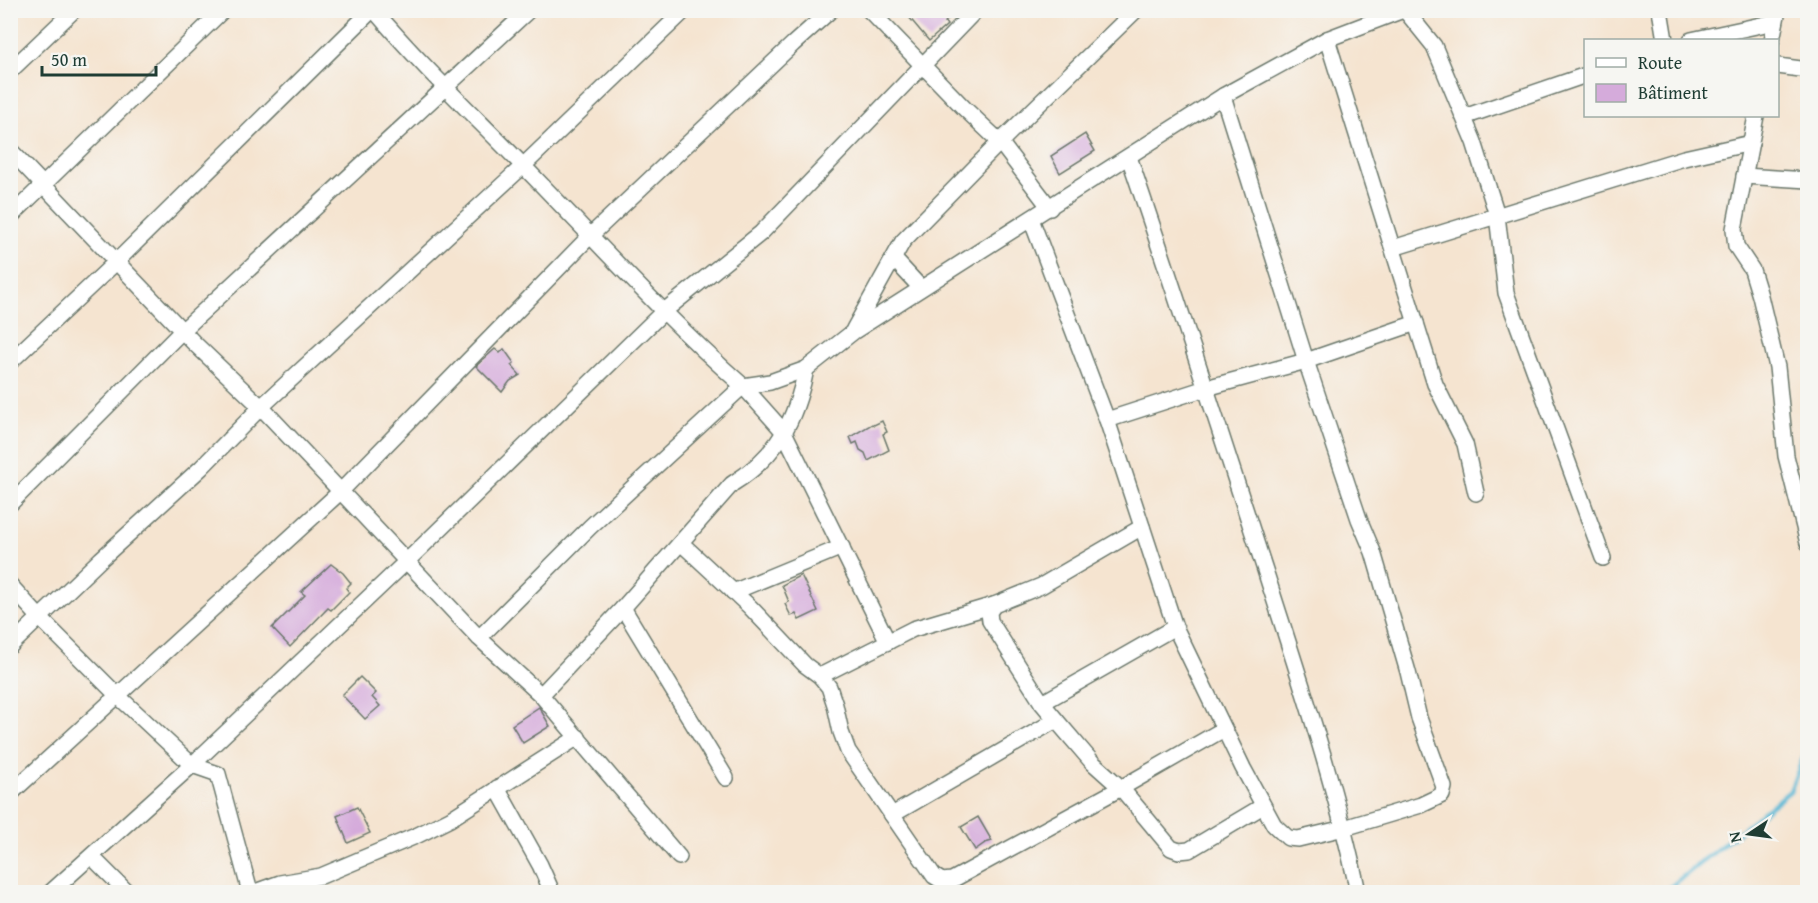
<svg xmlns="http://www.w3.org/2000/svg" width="1818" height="903" font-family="'Gentium Book Plus',serif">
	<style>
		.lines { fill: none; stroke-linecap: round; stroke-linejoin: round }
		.stream { stroke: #54b6d3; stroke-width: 4.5 }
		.building { fill: #d5abdb }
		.minor-casing { stroke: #6a776b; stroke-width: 18 }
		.minor { stroke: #fff; stroke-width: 15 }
	</style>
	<rect width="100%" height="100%" fill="#f6f6f2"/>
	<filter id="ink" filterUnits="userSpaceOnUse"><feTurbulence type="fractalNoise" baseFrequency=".0167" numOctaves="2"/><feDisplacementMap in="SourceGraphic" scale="12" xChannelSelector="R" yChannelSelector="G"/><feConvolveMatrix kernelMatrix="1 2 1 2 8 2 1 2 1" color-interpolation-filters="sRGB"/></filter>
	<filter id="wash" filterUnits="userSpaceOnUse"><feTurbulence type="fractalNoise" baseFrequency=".008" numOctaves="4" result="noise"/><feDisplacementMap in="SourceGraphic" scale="24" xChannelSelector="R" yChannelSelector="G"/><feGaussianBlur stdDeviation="1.35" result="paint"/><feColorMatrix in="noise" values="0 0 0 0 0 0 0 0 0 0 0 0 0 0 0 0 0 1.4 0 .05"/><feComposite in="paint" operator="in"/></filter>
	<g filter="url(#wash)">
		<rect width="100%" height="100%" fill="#f5e4d0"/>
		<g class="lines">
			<polyline class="stream" points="1664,892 1790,791 1808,746"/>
		</g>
		<g id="blocks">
			<g class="building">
				<polygon points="903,10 958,10 945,22 947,25 929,41"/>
				<polygon points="1085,134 1095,151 1060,173 1051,156"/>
				<polygon points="495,349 500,353 504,349 514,363 511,365 520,375 510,381 502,392 476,366"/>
				<polygon points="882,421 887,432 883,434 889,450 868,461 865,453 860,450 857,442 853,444 850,437 872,424 874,425"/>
				<polygon points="331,564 343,573 351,583 346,588 349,592 331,610 328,608 290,647 272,628 305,595 301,592"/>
				<polygon points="801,575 818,611 799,620 796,614 791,616 785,604 789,602 782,585"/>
				<polygon points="360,677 376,693 372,697 380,706 365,719 342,695"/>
				<polygon points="539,707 550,726 523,743 512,725"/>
				<polygon points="357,807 370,833 348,843 337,816"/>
				<polygon points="978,817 992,841 985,843 975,850 961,827"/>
			</g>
		</g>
	</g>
	<g filter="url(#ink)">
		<use href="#blocks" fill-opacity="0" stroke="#6a776b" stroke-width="1.5"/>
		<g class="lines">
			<g class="minor-casing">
				<g id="minor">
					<path d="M 374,10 C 424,69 481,122 534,177 C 603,248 669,321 743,386 L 770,382 L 806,369 L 853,332 L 1223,96 L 1327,39 L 1403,10"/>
					<polyline points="869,10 965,109 1000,142 1050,208"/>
					<polyline points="1405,10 1434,46 1474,142 1497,215 1506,293 1603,558"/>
					<polyline points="1660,10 1665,40"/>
					<polyline points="1327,39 1435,384 1465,444 1476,493"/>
					<polyline points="1691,40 1775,22"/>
					<polyline points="1772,40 1778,10"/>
					<polyline points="1778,66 1808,70"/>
					<polyline points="10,71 74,10"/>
					<polyline points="1756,116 1734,229 1736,246 1752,270 1760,296 1777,367 1786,456 1808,543"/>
					<polyline points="1464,117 1586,75"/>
					<path d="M 10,150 L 193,342 L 261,407 L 479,638 L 541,695 L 623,608 L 732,484 C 777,456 796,420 806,369"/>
					<path d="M 1129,157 C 1176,294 1220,432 1265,570 C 1299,677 1335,783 1358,892"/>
					<polyline points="1744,176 1808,180"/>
					<polyline points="10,217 223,10"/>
					<polyline points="1031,219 1107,420 1175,627 1243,768 1274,825 1288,838 1298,839 1344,828 1421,805 1442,795 1444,787 1419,718 1408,672 1373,552 1359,519 1306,361 1223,96"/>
					<polyline points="1393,248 1684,158 1751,143"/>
					<polyline points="894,259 921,288"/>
					<polyline points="854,329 903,241 1000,142 1136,10"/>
					<polyline points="10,362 116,262 372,10"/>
					<polyline points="1107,420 1206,388 1306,361 1416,323"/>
					<polyline points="10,504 182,331 529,10"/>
					<polyline points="1142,527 1041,586 994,605 989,612 990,621 1042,703 1056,720 1092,762 1121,788 1171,848 1179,851 1189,850 1263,806"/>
					<polyline points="681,543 750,607 805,665 820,676 829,687 835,705 841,732 848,751 934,876 942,881 952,880 1121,788 1224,729"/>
					<polyline points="10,585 40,618 118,696 192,765 218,774 250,892"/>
					<polyline points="733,592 842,547"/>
					<polyline points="623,608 726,778"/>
					<polyline points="479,638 590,527 743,386 784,432 888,642"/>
					<polyline points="10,646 101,559 201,468 261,407 523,166 685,10"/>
					<polyline points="820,676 913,629 994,605"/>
					<polyline points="541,695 679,857"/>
					<polyline points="1042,703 1175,627"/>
					<polyline points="497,788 540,865 552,892"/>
					<polyline points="10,794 340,492 590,236 793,44 831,10"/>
					<polyline points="892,815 1056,720"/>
					<polyline points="92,857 127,892"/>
					<polyline points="51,892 192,765 406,562 663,312 761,233 976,10"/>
					<polyline points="255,892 280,883 321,876 418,835 450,819 578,737"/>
				</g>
			</g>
			<use href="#minor" class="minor"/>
		</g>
	</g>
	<rect width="1818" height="903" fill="none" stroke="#f6f6f2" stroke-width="36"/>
	<rect x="1584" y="39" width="195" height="78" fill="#f6f6f2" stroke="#a0aca6" stroke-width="1.5"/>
	<rect x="1596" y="58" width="30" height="9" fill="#ffffff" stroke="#a0aca6" stroke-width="1.5"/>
	<text x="1638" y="69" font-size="18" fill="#1f3d34">Route</text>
	<rect x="1596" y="84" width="30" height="18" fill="#d5abdb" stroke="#a0aca6" stroke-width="1.5"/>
	<text x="1638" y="99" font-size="18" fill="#1f3d34">Bâtiment</text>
	<g transform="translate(1749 834) rotate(257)" stroke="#f6f6f2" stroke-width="4.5" paint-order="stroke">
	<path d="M0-4.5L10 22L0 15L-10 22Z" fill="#1f3d34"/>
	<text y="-9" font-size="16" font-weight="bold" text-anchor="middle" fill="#1f3d34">N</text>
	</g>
	<path d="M42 66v9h114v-9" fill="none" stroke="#1f3d34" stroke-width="3"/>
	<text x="51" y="66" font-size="18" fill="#1f3d34" stroke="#f6f6f2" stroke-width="4.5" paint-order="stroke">50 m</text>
</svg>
